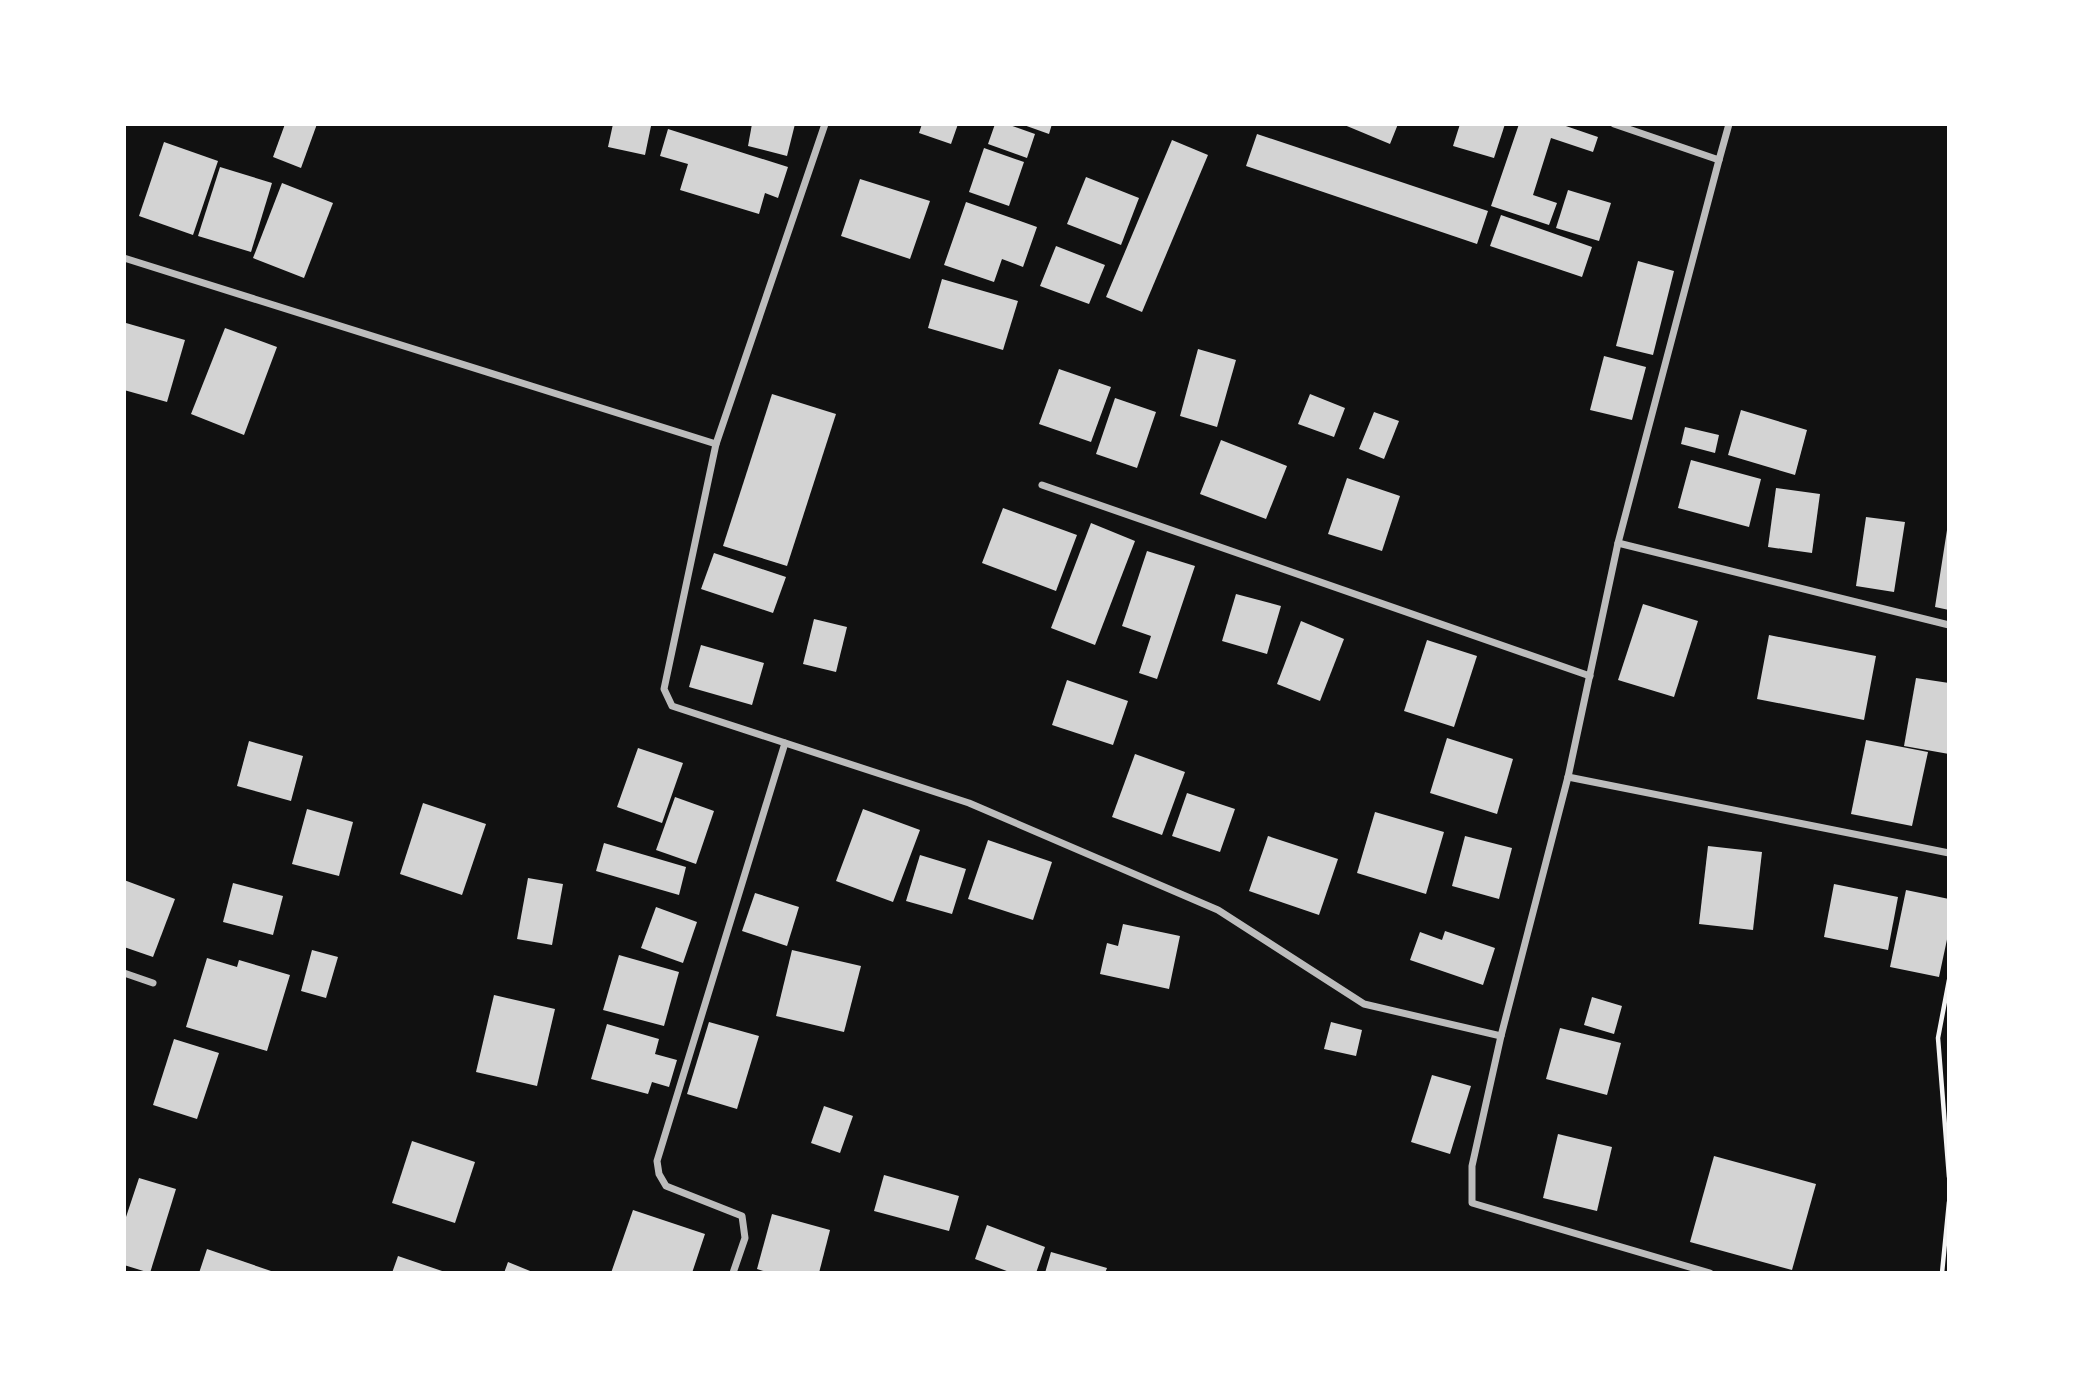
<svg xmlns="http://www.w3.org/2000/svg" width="2073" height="1397" font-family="Rubik,sans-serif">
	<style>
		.building { fill: #d3d3d3 }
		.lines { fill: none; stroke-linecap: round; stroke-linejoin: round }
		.path { stroke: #f5f5f5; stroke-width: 4.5 }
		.minor { stroke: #bcbcbc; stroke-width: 7 }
	</style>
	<rect width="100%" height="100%" fill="#111"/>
	<g class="building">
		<polygon points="285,124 317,124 301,168 273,157"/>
		<polygon points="613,124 651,126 645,155 608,147"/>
		<polygon points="752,124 795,124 787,156 748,146"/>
		<polygon points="922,124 958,124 951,144 919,133"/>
		<polygon points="995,124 1007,124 1035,134 1027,158 988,144"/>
		<polygon points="1021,124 1052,124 1049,134"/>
		<polygon points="1342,124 1398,124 1390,144"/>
		<polygon points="1460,124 1505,124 1494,158 1453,146"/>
		<polygon points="1519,124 1560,124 1598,137 1593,152 1551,138 1533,195 1557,203 1549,225 1491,206"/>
		<polygon points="668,129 788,167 778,198 765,193 759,214 680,190 688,164 660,156"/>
		<polygon points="1257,134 1488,211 1477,244 1246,166"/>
		<polygon points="1172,140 1208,155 1142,312 1106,297"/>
		<polygon points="164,142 218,161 193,235 139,216"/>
		<polygon points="984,148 1024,162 1009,206 969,192"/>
		<polygon points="220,167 272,183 251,252 198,236"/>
		<polygon points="1086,177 1139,198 1121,245 1067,224"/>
		<polygon points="860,179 930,201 910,259 841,236"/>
		<polygon points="282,183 333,203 304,278 253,258"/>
		<polygon points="1568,190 1611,203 1599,241 1556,228"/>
		<polygon points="966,202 1037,227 1023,267 1002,259 994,282 944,265"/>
		<polygon points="1501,215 1592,247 1582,277 1490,246"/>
		<polygon points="1056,246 1105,265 1089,304 1040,286"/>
		<polygon points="1638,261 1674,271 1653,355 1616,346"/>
		<polygon points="942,279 1018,301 1003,350 928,328"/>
		<polygon points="126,323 185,340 167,402 124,390"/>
		<polygon points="225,328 277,347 244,435 191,414"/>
		<polygon points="1198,349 1236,360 1217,427 1180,416"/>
		<polygon points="1604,356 1646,367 1632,420 1590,410"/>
		<polygon points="1059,369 1111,387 1091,442 1039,424"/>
		<polygon points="772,394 836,414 787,566 723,546"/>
		<polygon points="1310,394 1345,408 1334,437 1298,424"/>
		<polygon points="1115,398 1156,412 1137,468 1096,454"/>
		<polygon points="1741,410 1807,430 1795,475 1728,455"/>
		<polygon points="1374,412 1399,421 1384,459 1359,449"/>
		<polygon points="1685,427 1719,435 1715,453 1681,444"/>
		<polygon points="1221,440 1287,466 1266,519 1200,494"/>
		<polygon points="1691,460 1761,479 1749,527 1678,508"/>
		<polygon points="1347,478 1400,496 1382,551 1328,534"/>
		<polygon points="1776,488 1820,494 1812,553 1768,547"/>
		<polygon points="1003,508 1077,535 1056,591 982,563"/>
		<polygon points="1866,517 1905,522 1894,592 1856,586"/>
		<polygon points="1091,523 1135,541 1095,645 1051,628"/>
		<polygon points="1947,530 1949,530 1949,610 1935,607"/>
		<polygon points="1147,551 1195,566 1157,679 1139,673 1151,636 1122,626"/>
		<polygon points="714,553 786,577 773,613 701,589"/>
		<polygon points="1236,594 1281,606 1267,654 1222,641"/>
		<polygon points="1643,604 1698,621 1674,697 1618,680"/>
		<polygon points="814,619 847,627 836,672 803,664"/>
		<polygon points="1301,621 1344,639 1320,701 1277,684"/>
		<polygon points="1769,635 1876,656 1864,720 1757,699"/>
		<polygon points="1427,640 1477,656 1454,727 1404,711"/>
		<polygon points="701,645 764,663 752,705 689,687"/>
		<polygon points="1916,678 1949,683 1949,754 1904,746"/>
		<polygon points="1067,680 1128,701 1113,745 1052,725"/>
		<polygon points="1447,738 1513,759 1497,814 1430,793"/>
		<polygon points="1866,740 1928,752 1912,826 1851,814"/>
		<polygon points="249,741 303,756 291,801 237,786"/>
		<polygon points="638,748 683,763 662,823 617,807"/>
		<polygon points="1135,754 1185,772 1162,835 1112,817"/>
		<polygon points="1187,793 1235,809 1220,852 1172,836"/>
		<polygon points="675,797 714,811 696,864 656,850"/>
		<polygon points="423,803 486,824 462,895 400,874"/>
		<polygon points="307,809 353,822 339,876 292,864"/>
		<polygon points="863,809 920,830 893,902 836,881"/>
		<polygon points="1375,812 1444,832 1426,894 1357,873"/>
		<polygon points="1268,836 1338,859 1319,915 1249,891"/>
		<polygon points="1465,836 1512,848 1499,899 1452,886"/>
		<polygon points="988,840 1052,862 1033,920 968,899"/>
		<polygon points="604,843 686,867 679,895 596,871"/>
		<polygon points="1708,846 1762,852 1753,930 1699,924"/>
		<polygon points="920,855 966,869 952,914 906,901"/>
		<polygon points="528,878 563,884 552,945 517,939"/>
		<polygon points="124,880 175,899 153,957 124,947"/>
		<polygon points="233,883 283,896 273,935 223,922"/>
		<polygon points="1834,884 1898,897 1888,950 1824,937"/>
		<polygon points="1906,890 1949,899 1949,930 1939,977 1890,967"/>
		<polygon points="755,893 799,907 787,946 742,931"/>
		<polygon points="656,907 697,922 683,963 641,948"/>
		<polygon points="1123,924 1180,936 1169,989 1100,974 1107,943 1118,946"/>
		<polygon points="1445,931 1495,948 1483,985 1410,960 1420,932 1442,940"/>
		<polygon points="312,950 338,957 326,998 301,991"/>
		<polygon points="792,950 861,966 844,1032 776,1016"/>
		<polygon points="619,955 679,972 664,1026 603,1010"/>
		<polygon points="207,958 237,967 239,960 290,975 267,1051 186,1027"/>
		<polygon points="494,995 555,1009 537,1086 476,1072"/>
		<polygon points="1592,997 1622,1006 1614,1034 1584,1025"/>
		<polygon points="709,1022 759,1036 737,1109 687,1094"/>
		<polygon points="1331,1022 1362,1030 1356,1056 1324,1049"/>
		<polygon points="607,1024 659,1039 655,1054 677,1060 669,1087 652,1082 648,1094 591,1079"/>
		<polygon points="1560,1028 1621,1043 1607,1095 1546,1079"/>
		<polygon points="174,1039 219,1053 197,1119 153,1105"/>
		<polygon points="1432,1075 1471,1086 1450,1154 1411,1142"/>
		<polygon points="824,1106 853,1116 840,1153 811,1143"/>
		<polygon points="1558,1134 1612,1147 1597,1211 1543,1198"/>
		<polygon points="412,1141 475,1162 455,1223 392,1203"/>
		<polygon points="1714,1156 1816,1184 1792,1270 1690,1242"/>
		<polygon points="884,1175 959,1196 949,1231 874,1211"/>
		<polygon points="139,1178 176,1189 150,1273 124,1265 124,1223"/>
		<polygon points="633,1210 705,1234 692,1273 611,1273"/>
		<polygon points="772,1214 830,1230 819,1273 770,1273 757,1269"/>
		<polygon points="987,1225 1045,1247 1036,1273 1012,1273 975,1259"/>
		<polygon points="207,1249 274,1272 274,1273 199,1273"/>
		<polygon points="1051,1252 1107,1268 1105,1273 1045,1273"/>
		<polygon points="398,1256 445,1272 444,1273 392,1273"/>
		<polygon points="508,1262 535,1273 504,1273"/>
	</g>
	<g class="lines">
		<g class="path">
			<polyline points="1949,980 1938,1038 1949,1177"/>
			<polyline points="1942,1273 1949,1202"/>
		</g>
		<g class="minor">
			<polyline points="1614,124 1719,160 1729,124"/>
			<polyline points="124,258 716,444 825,124"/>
			<polyline points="716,444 664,689 672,706 969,803 1218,910 1364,1004 1501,1036"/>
			<polyline points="1042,485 1590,676"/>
			<polyline points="1618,543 1949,625"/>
			<polyline points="1568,777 1949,853"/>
			<polyline points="124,973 153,983"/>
			<polyline points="733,1273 745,1238 742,1216 666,1186 659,1174 657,1161 785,743"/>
			<polyline points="1710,1273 1472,1203 1472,1166 1501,1036 1568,777 1618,543 1719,160"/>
		</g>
	</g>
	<rect width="2073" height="1397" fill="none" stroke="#ffffff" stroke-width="252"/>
</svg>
